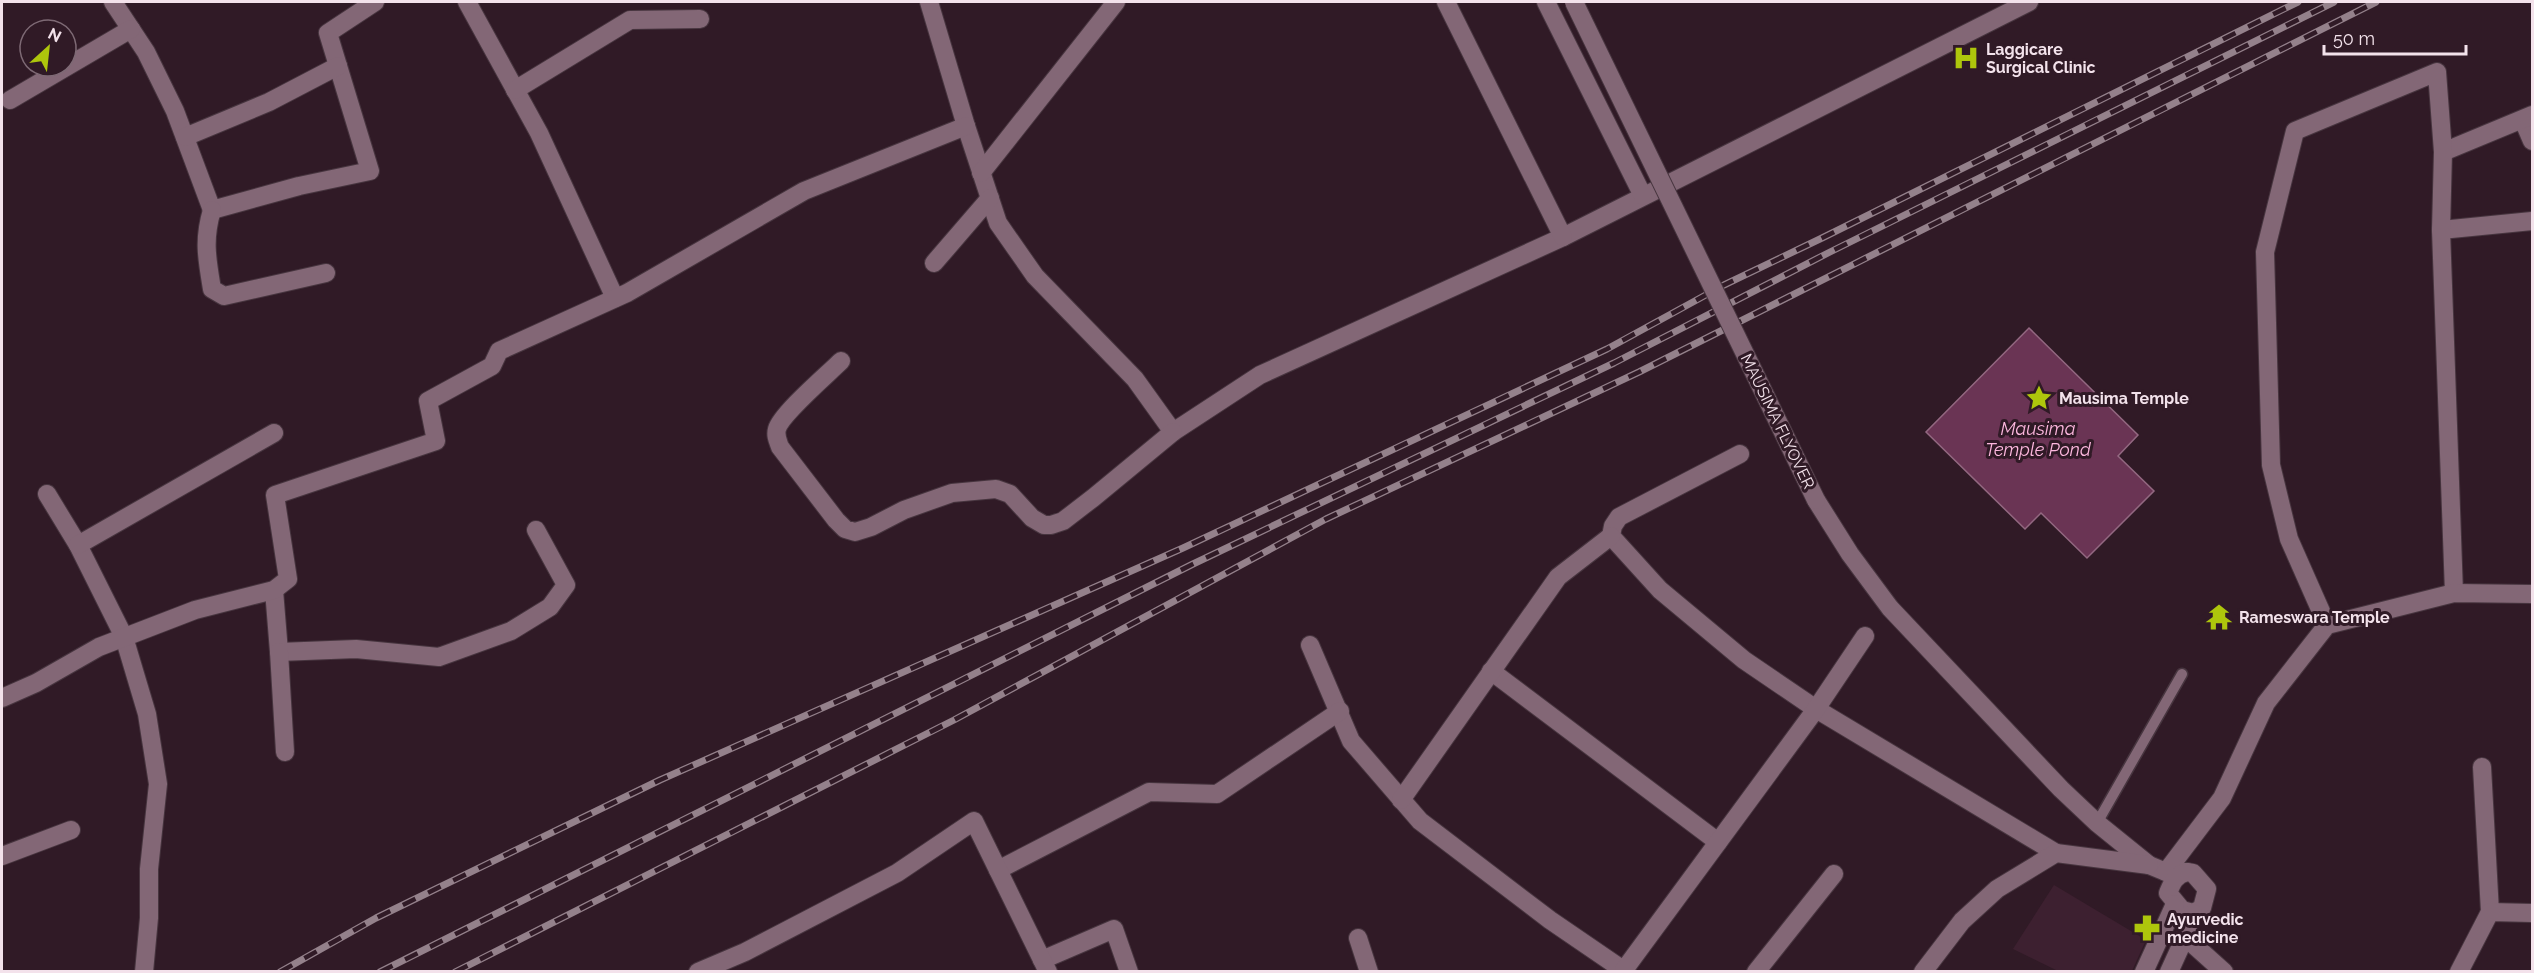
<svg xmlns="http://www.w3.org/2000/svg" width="2534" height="973" font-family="Raleway,sans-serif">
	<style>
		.built { fill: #3d2030 }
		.water { fill: #6a3454; stroke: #936881; stroke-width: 1.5 }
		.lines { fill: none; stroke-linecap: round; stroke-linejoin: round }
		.lane-casing { stroke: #47353f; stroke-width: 13 }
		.street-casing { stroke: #47353f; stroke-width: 20 }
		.secondary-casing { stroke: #47353f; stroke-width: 20 }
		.lane { stroke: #836776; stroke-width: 10 }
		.street { stroke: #836776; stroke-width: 18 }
		.secondary { stroke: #836776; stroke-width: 18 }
		.rail-casing { stroke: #94818b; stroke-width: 7 }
		.rail { stroke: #301a26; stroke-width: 4.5; stroke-dasharray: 14; stroke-linecap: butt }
		.secondary-bridge-casing { stroke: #47353f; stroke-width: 20; stroke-linecap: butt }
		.secondary-bridge { stroke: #836776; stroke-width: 18 }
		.labels { text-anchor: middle; stroke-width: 6; stroke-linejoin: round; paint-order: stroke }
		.poi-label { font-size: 16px; font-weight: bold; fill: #f3e2eb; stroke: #301a26; text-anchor: start }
		.street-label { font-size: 16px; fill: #f3e2eb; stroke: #301a26 }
		.water-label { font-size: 18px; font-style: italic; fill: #fdb7de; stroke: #301a26 }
	</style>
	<rect width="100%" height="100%" fill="#301a26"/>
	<polygon class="built" points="2054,885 2146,940 2132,971 2058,971 2013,949"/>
	<polygon class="water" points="2029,328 2138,435 2118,456 2154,491 2087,558 2041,513 2025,529 1926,432"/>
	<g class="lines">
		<g class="lane-casing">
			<polyline id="lane" points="2097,823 2182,674"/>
		</g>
		<g class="street-casing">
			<g id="street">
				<polyline points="113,2 146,52 175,111 212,210 299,186 370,171 328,33 375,2"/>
				<polyline points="467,2 539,133 615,298"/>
				<polyline points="929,2 966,126 998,223 1035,276 1135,379 1173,432 1260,375 1563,237 2029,2"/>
				<polyline points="1446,2 1563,237"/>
				<polyline points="1546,2 1643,196"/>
				<polyline points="515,90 630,20 700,19"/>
				<polyline points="10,100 131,29"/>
				<polyline points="2523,120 2532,141"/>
				<polyline points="185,137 269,102 338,66"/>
				<polyline points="2443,152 2532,115"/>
				<polyline points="981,173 1116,2"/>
				<path d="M 212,210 C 203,240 207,259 212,289 L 224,296 L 326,273"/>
				<polyline points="2441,230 2532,221"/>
				<polyline points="934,263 990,198"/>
				<path d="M 841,361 C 828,374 781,414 777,429 C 775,436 778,441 780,447 L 836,520 L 845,529 L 855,532 L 871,527 L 904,510 L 952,493 L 996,489 L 1010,494 L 1032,518 L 1044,525 L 1051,525 L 1063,521 L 1093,498 L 1173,432"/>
				<polyline points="1740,454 1619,517 1613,526 1611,536 1660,590 1744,660 1816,709 2056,853"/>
				<polyline points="47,494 78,545 124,637 147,714 158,784 149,869 149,918 144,972"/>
				<polyline points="78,545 274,433"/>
				<polyline points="274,590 279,652 356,649 439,657 511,631 550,607 566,585 536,530"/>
				<polyline points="2327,625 2289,539 2271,465 2265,252 2295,131 2437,72 2443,152 2441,230 2454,593"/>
				<polyline points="1310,645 1351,741 1420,821 1550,920 1626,972"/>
				<polyline points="279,652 285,752"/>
				<polyline points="1491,671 1718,842"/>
				<polyline points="2,698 36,683 99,647 195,610 274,590 288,579 275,495 436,441 428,401 492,366 499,351 627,293 804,191 966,126"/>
				<polyline points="2482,767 2490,912"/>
				<polyline points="1401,800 1558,577 1611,536"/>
				<polyline points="2,856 71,830"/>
				<polyline points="998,870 1149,792 1217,794 1340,711"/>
				<polyline points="2185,937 2224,972"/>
				<polyline points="1358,938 1369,972"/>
				<polyline points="1042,960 1114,929 1129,972"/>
				<polyline points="1624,970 1816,709 1865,636"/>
				<polyline points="698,972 745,952 897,873 974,821 1048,972"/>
				<polyline points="1756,972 1834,874"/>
				<polyline points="2459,972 2490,912 2532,913"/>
			</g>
		</g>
		<g class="secondary-casing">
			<g id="secondary">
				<polyline points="1816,500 1850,554 1890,608 2061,789 2097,823 2149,865 2166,872 2187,872"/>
				<polyline points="2166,872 2222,798 2266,703 2327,625 2454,593 2532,594"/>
				<path d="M 2187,872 L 2193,873 L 2207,889 L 2202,908 L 2193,913 L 2182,910 L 2168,893 C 2172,883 2175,875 2187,872 Z"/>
				<polyline points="1923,972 1962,921 1997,889 2056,853 2149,865"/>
				<polyline points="2144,972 2175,904"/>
				<polyline points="2169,972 2185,937 2193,913"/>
			</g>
		</g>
		<use href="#lane" class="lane"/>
		<use href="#street" class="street"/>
		<use href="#secondary" class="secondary"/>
		<g class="rail-casing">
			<g id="rail">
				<polyline points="280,972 376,918 660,780 1183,548 1607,349 1724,285 1822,238 2298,2"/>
				<polyline points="380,972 1193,564 1614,363 1830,252 2334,2"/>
				<polyline points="455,972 954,720 1326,519 1639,372 2376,2"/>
			</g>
		</g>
		<use href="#rail" class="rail"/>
		<g class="secondary-bridge-casing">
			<polyline id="secondary-bridge" points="1574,2 1816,500"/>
		</g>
		<use href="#secondary-bridge" class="secondary-bridge"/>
	</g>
	<defs>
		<g id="hospital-bare" transform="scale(2.07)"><path d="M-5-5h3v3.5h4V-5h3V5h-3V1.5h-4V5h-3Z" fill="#aec60c" stroke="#301a26" stroke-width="2.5" paint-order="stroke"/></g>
		<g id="sight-bare" transform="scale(2.07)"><path d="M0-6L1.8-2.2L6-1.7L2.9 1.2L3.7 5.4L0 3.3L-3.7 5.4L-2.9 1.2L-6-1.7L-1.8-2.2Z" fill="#aec60c" stroke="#301a26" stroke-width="2.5" paint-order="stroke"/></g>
		<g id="temple-bare" transform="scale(2.07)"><path d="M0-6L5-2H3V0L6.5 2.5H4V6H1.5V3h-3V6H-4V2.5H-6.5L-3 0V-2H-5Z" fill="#aec60c" stroke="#301a26" stroke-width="2.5" paint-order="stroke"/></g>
		<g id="pharmacy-bare" transform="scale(2.07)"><path d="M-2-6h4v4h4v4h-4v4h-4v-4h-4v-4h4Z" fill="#aec60c" stroke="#301a26" stroke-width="2.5" paint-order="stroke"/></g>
	</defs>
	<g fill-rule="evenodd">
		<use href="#hospital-bare" x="1966" y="58"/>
		<use href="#sight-bare" x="2039" y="398"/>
		<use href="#temple-bare" x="2219" y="617"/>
		<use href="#pharmacy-bare" x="2147" y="928"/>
	</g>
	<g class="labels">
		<g class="poi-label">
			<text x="1986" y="55">Laggicare<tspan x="1986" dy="18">Surgical Clinic</tspan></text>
			<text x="2059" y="404">Mausima Temple</text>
			<text x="2239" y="623">Rameswara Temple</text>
			<text x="2167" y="925">Ayurvedic<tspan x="2167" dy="18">medicine</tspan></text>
		</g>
		<g class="street-label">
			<text transform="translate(1778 421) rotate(64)" y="6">MAUSIMA FLYOVER</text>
		</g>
		<g class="water-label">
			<text x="2038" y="435">Mausima<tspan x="2038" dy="21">Temple Pond</tspan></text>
		</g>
	</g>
	<rect width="2534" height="973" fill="none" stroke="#f3e2eb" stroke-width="6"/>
	<g transform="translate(48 48) rotate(27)"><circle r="28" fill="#301a26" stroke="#7e6a75" stroke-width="1.5"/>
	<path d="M0-4.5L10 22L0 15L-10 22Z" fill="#aec60c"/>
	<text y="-9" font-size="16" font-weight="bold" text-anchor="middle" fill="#f3e2eb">N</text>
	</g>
	<path d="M2324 45v9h142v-9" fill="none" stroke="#f3e2eb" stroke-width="3"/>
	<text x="2333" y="45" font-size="18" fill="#f3e2eb" stroke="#301a26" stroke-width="4.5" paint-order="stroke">50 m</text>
</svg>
